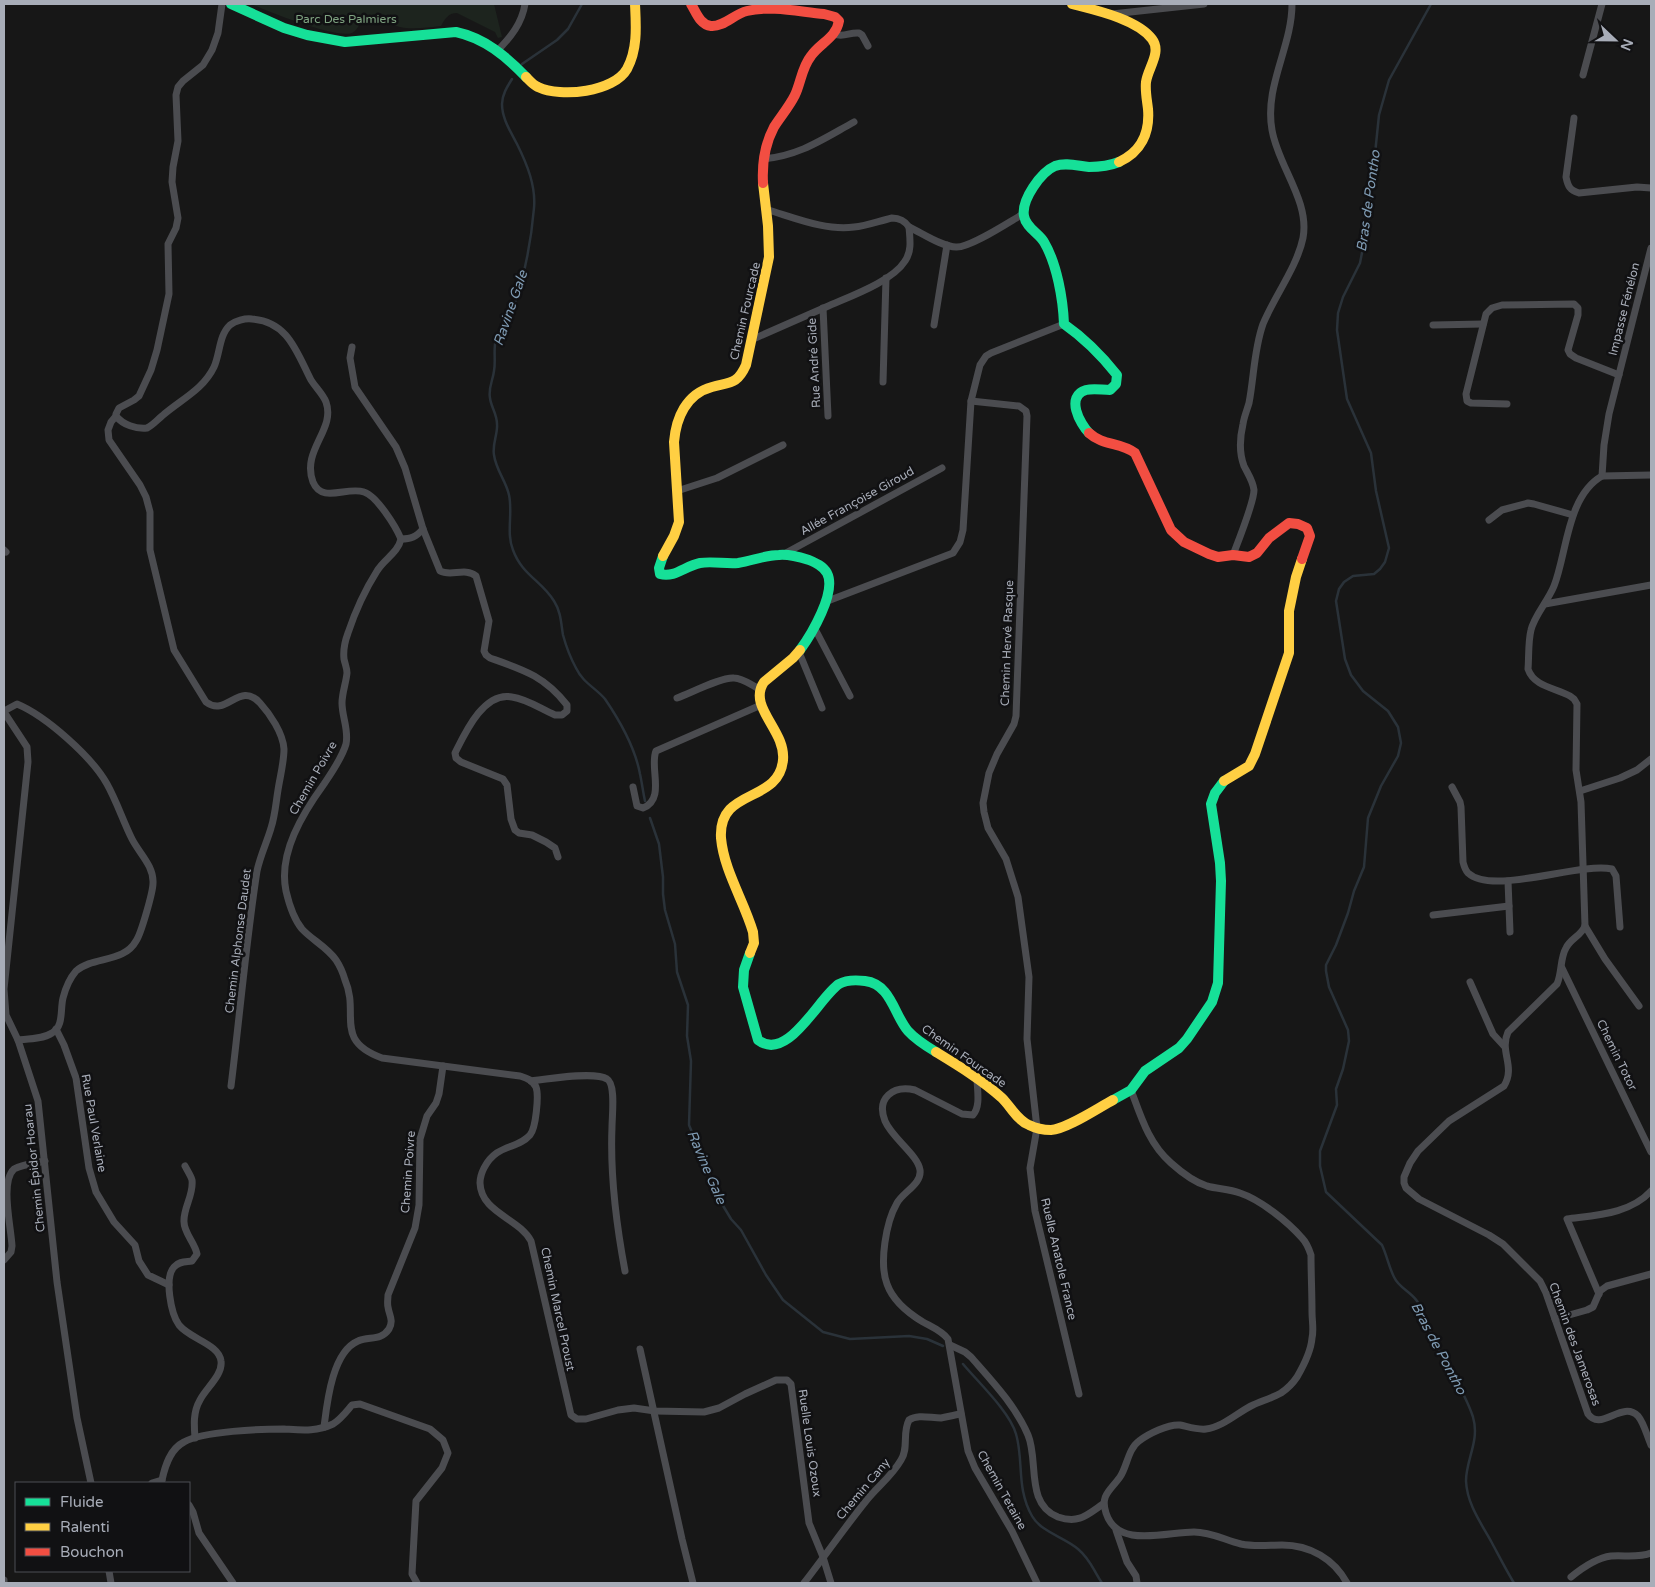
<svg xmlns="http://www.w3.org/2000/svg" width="1655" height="1587" font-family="'Varela Round',sans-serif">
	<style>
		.green { fill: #1d241e }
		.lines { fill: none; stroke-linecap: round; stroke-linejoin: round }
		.stream { stroke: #2a3239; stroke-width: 2.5 }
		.street { stroke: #4b4c50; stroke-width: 7 }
		.fast { stroke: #16e098; stroke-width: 10 }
		.slow { stroke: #ffcf43; stroke-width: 10 }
		.jam { stroke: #f24e42; stroke-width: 10 }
		.labels { text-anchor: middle; stroke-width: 5; stroke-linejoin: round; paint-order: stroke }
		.park-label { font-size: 12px; fill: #7fa381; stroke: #111113 }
		.street-label { font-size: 12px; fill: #a8adb8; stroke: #111113 }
		.water-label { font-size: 14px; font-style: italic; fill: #7f9bb3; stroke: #111113 }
	</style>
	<rect width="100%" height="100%" fill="#171717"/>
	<path class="green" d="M 251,4 L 494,4 L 502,37 L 498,38 L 495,32 L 457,13 C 448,13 445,19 441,26 C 421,28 392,34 381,13 L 362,17 C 360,23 358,30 352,33 C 336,39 267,11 251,4 Z"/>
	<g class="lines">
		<g class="stream">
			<path d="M 1431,4 L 1389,80 L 1379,115 L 1368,222 L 1360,263 L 1343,297 L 1338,313 L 1337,330 L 1347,399 L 1371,453 L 1376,491 L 1389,548 L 1385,562 L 1380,569 L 1374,574 L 1353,576 L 1344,582 L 1339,589 L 1336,601 L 1345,659 L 1351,675 L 1363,691 L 1388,711 L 1398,727 L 1401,743 L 1398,756 L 1381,786 L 1368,818 L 1364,867 L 1354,891 L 1348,913 L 1336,945 L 1326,965 L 1326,971 L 1329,987 L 1348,1030 L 1349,1041 L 1343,1069 L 1336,1089 L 1337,1105 L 1320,1151 L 1320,1166 L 1326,1192 L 1382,1245 C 1387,1256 1389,1267 1394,1277 C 1399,1288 1410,1291 1417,1301 C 1426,1314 1429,1332 1437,1346 C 1449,1370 1465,1392 1473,1417 C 1480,1441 1466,1459 1466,1481 C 1467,1504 1481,1523 1492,1543 C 1499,1556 1506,1570 1514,1583"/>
			<polyline points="522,64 557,40 568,29 582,4"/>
			<path d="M 512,79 C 507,87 502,95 502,104 C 502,119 511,132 517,144 C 527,164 536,186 534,208 C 531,243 525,275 513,308 C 509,319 500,328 496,339 C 493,349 496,361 494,371 C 493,380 488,388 490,398 C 491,407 497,414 497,424 C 498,434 492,444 494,455 C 496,470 506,481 509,495 C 513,513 506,533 513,550 C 522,575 542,581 554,601 C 561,612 561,623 563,635 C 566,646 570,657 576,668 C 583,683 596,688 605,699 C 620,721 635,747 640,774 C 642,783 643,792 645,801"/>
			<polyline points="650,818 659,844 663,877 663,894 665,910 675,944 677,972 688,1005 687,1036 691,1061 689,1125 722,1204 731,1219 741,1230 766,1275 783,1300 823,1332 850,1339 909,1336 927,1339 943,1346"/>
			<path d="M 963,1364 C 978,1382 1010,1412 1016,1434 C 1024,1461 1016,1488 1032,1516 C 1041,1532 1064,1537 1078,1549 C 1091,1560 1093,1570 1102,1583"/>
		</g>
		<g class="street">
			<path d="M 222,4 L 218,33 L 212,50 L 203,65 L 183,81 L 178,87 L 176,95 L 178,141 L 173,167 L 172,182 L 178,218 L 176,228 L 168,244 L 169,294 L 157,350 L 151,370 L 139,396 L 134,400 L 119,408 L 116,414 L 116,416 L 111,422 L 108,430 L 109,440 L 140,485 L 146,497 L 150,512 L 150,550 L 174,650 L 206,702 C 227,718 239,680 260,703 C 270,714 283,733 284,749 C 284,762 280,777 278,790 C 276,802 275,816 271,828 C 267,842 260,856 257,871 C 246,942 240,1014 231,1086"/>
			<polyline points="1112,14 1204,4"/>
			<path d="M 834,34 C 844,38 849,32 859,33 L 862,35 L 868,46"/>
			<path d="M 497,51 C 511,37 522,23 525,4"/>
			<polyline points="1583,75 1602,4"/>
			<path d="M 1574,118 L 1566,177 C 1568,187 1570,190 1579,193 L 1637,187 L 1651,188"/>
			<path d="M 763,159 C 799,156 823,139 854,122"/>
			<path d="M 765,209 C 793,217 825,231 854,227 C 866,226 879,221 892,218 C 899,218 905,221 909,227 C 922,233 942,247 956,247 C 970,248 1009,222 1023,214"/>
			<polyline points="823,308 828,416"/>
			<polyline points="934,325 947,245"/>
			<polyline points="1433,325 1483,324"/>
			<path d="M 751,340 C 776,329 801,318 826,307 C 848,297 892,282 905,261 C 912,251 910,239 909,227"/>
			<path d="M 352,347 L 350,358 L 355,387 L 396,447 L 405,468 L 423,529 L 440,571 C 451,577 465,567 476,576 L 489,621 L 484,651 L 486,655 L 490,658 C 524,670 544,676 567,705 L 567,711 L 562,715 L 555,715 C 541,709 527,699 512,697 C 484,691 465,733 455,753 L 456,758 L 461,762 L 503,779 L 507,785 L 511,819 L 515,830 L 519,833 L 532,835 L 546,842 L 555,848 L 558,857"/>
			<polyline points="883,382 886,278"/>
			<polyline points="971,401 1019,406 1026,411 1027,416 1016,716 1014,724 997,754 989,773 983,803 984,812 988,828 1006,859 1018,897 1029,977 1027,1039 1037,1128 1030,1168 1035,1211 1079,1394"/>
			<polyline points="1507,404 1471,403 1467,401 1466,394 1486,314 1492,308 1502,305 1574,304 1578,308 1578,315 1568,350 1570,354 1576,358 1619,375"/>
			<path d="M 116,416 C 123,425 136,429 147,428 C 153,425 157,420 162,416 C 180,400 203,390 214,367 C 220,354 219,335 230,325 C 235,321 245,318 252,319 C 288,321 297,353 311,380 C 316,388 323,394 326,402 C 336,430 301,450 313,482 C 322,504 347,486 364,492 C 377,496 396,527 401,539 C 398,553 384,559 377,571 C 365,590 355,612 348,633 C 345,641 343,650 344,659 C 345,664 347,668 347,673 C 346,683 342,693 342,703 C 342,717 349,730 346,744 C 342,758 332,772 324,784 C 303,813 278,853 286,891 C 289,904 293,918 302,929 C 312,940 327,947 336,960 C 340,966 343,973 345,980 C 360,1014 333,1040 382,1058 L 520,1076 C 526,1078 533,1080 536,1087 C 539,1095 536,1128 530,1135 C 517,1150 497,1143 484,1168 C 482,1172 480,1178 480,1183 C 481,1213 519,1218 531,1241 L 571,1415 L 577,1419 L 586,1419 L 618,1410 L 634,1408 L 655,1411 L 704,1412 L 719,1408 L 745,1394 L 776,1380 L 787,1380 L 791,1384 L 809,1523 L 823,1557 L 831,1583"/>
			<path d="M 1651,475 L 1602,476 C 1567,496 1567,553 1554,586 C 1548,601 1534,616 1531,630 C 1528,642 1529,657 1528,669 C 1534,687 1556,688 1570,696 L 1574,699 L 1577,704 L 1576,770 L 1581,802 L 1585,926 C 1581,936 1571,938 1566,948 C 1560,958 1562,973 1557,984 L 1508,1032 C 1499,1052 1516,1066 1504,1086 L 1449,1121 L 1418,1151 L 1410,1163 L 1404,1177 L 1404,1183 L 1406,1188 L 1419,1199 L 1489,1235 L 1503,1244 L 1540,1281 L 1546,1293 L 1588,1414 C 1601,1432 1622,1400 1638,1416 C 1644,1423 1647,1436 1651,1445"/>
			<polyline points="1602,476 1604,445 1609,414 1651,248"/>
			<polyline points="677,491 717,478 783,445"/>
			<polyline points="1489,520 1502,510 1528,503 1534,504 1573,515"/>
			<path d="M 401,539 C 411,539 416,537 423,529"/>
			<polyline points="4,550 6,552"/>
			<polyline points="784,554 942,468"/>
			<path d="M 1233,555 C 1238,542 1254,502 1254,490 C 1253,481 1248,474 1244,466 C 1239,453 1240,437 1243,424 C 1244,417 1247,410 1249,403 C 1254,377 1254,349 1263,324 C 1274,297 1297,267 1303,238 C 1310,201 1278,166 1272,130 C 1264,86 1292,47 1292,4"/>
			<polyline points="825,602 953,553 960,542 963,530 971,401 980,365 986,356 991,353 1064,324"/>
			<polyline points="1545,604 1651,585"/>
			<polyline points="814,627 850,696"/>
			<polyline points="799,652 822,708"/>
			<path d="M 677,698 C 691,693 721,677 734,678 C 743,678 751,685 759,689"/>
			<path d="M 4,711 L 17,704 C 46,716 92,757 107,784 C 117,802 123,821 132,839 C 139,853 154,866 153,883 C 153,892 141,934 136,941 C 124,963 93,956 76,971 C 70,978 65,990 63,998 C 60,1010 64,1026 52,1033 C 43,1039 28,1039 18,1040"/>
			<polyline points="4,712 27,747 28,762 4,989 6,1015 18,1040 38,1101 57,1282 77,1418 91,1483"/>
			<path d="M 633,787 L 637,806 L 643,808 C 666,799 649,767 656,751 L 761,705"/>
			<path d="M 1452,787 L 1460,802 L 1461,807 L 1463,862 C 1464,866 1465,870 1468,873 C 1493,896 1578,862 1612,869 L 1616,876 L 1620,927"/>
			<polyline points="1580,791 1620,778 1637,770 1651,759"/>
			<polyline points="1508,881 1510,932"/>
			<polyline points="1433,915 1509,906"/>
			<polyline points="1585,926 1605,959 1639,1006"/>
			<polyline points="1562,968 1651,1152"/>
			<polyline points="1470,982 1493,1034 1504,1046"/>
			<polyline points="56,1029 64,1045 76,1078 89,1168 96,1192 114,1222 135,1245 139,1261 148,1275 169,1285"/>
			<path d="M 977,1078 C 977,1089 981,1106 973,1115 L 962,1114 L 915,1090 C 893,1085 876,1098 885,1121 C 892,1138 918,1155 920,1170 C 922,1184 903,1192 897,1203 C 886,1222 879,1263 887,1284 C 893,1301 908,1313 923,1322 C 932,1327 942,1331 948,1339 L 968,1451 L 975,1468 L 1012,1531 L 1037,1583"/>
			<path d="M 531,1081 C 547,1079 595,1071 607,1079 C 616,1084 612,1116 612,1127 C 610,1175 616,1223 625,1271"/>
			<path d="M 1131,1090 C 1141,1117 1149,1144 1171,1163 C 1181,1172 1194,1182 1207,1186 C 1218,1189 1229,1189 1240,1193 C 1261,1200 1288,1222 1302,1238 C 1307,1243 1309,1249 1311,1255 C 1311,1274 1312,1293 1312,1312 C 1312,1321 1314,1330 1312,1338 C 1311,1351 1304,1365 1297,1377 C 1293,1383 1287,1389 1281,1393 C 1272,1398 1262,1401 1253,1405 C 1238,1412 1223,1427 1206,1429 C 1197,1430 1189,1427 1180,1425 C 1168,1424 1148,1434 1139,1441 C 1128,1449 1127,1467 1120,1477 C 1110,1491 1100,1495 1106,1513 C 1117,1549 1166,1532 1194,1532 C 1211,1532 1225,1540 1241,1544 C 1255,1547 1269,1545 1282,1545 C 1310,1545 1334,1559 1347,1583"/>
			<path d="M 185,1166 C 187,1170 191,1176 192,1180 C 194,1195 183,1208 184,1222 C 184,1233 195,1243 197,1254 L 192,1261 C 186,1262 179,1261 174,1267 C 164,1278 171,1314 179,1325 C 190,1339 219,1344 221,1361 C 223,1375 206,1388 200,1400 C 193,1412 194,1425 195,1438"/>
			<path d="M 4,1260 L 11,1252 L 12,1246 C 11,1226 0,1182 14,1169 C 23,1164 36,1163 45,1161"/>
			<path d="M 1599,1294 L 1567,1219 C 1596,1215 1630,1214 1651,1191"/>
			<polyline points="1555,1319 1587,1310 1593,1307 1600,1291 1607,1286 1651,1274"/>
			<path d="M 950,1345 L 965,1352 L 971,1357 C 992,1381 1015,1405 1028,1435 C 1039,1461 1025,1504 1058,1517 C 1079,1524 1087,1515 1103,1504"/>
			<polyline points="640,1349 682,1539 693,1583"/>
			<path d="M 324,1427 C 327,1403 332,1352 358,1341 C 369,1336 381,1341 389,1329 C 394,1320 389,1315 388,1307 C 387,1303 388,1299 388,1295 L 415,1228 L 419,1205 L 420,1139 L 427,1116 L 436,1103 L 439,1094 L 443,1066"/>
			<path d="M 162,1480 C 165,1466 170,1449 184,1442 C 203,1431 262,1429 284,1429 C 301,1430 316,1432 333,1424 C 341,1419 346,1412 352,1405 L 360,1404 L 430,1429 L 443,1440 L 448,1453 L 442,1468 L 416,1501 L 412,1574 L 417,1583"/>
			<polyline points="152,1483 162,1480"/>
			<polyline points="189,1505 193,1512 199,1533 233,1583"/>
			<polyline points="1116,1530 1127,1562 1136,1576 1137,1583"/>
			<polyline points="109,1571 111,1583"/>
			<path d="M 1571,1577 C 1582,1568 1596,1558 1611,1556 C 1625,1555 1638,1558 1651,1553"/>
			<polyline points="4,1580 4,1583"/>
			<path d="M 804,1583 C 825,1556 845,1527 866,1501 C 877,1487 892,1476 901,1460 C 909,1448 902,1433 909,1420 C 918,1414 930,1418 941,1418 C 947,1417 954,1415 961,1414"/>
		</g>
		<g class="fast">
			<path d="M 231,4 L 284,28 L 307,35 L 345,42 L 456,32 C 484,38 506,56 526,77"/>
			<path d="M 1089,433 C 1080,424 1065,396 1086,390 C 1094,388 1102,390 1110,390 L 1116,384 L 1117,375 C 1102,356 1084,338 1064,324 C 1063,299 1057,264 1044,242 C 1039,233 1026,228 1024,216 C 1021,200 1041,172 1055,166 C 1066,162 1078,166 1089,167 C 1100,167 1109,166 1119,162"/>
			<path d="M 663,556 L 659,568 L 660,574 C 675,578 685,566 700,563 C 712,561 725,564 738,563 C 752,561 765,555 779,555 C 789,554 799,557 809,560 C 816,563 823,566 827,573 C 837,592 811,635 800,650"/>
			<path d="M 750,953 L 744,970 L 743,987 L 758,1040 C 788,1063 819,997 839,984 C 846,980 857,980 865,981 C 891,984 894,1015 908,1031 C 916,1040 926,1046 936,1052"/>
			<polyline points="1113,1100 1131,1090 1145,1071 1179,1048 1187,1039 1212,1002 1218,983 1221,881 1220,863 1211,804 1215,793 1224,781"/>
		</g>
		<g class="slow">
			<path d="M 1072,4 C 1095,10 1137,19 1152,39 C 1162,52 1148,68 1146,82 C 1145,91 1147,100 1148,109 C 1150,133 1141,152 1119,162"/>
			<path d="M 526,77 C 530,81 533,85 538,87 C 561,98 614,92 627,69 C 638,49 636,25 635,4"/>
			<path d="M 663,556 L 674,536 L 679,522 L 674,442 C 676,418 686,394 712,387 C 730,382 737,385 746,365 L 769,257 L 768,226 L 763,183"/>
			<polyline points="1224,781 1249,766 1255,754 1289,653 1289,611 1296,577 1302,559"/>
			<path d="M 750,953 L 754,943 L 753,932 C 744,901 724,871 721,838 C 718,787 779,804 783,760 C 786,730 747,707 764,682 L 793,658 L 800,650"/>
			<path d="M 936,1052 C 959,1066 982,1080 1002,1098 C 1011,1107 1017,1120 1029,1125 C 1035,1128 1045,1130 1051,1130 C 1067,1129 1098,1108 1113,1100"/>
		</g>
		<g class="jam">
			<path d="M 691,4 C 696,12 700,25 711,26 C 724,27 734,14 747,11 C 771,5 800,12 824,14 L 835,17 L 839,21 C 836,38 820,43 811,56 C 802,67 801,82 795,95 C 789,107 781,116 774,127 C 765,144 762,164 763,183"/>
			<path d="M 1089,433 C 1103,446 1121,442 1135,453 L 1171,530 L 1184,542 L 1209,554 L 1218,557 L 1233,555 L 1249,557 L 1257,553 L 1269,538 L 1289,523 L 1298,524 L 1307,528 L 1310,536 L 1302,559"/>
		</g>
	</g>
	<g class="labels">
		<g class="park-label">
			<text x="346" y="23">Parc Des Palmiers</text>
		</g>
		<g class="street-label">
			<text transform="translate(1624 309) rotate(-76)" y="4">Impasse Fénélon</text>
			<text transform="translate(745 311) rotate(-77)" y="4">Chemin Fourcade</text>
			<text transform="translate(814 363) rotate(-93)" y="4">Rue André Gide</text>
			<text transform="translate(857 501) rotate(-29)" y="4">Allée Françoise Giroud</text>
			<text transform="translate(1007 643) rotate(-88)" y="4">Chemin Hervé Rasque</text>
			<text transform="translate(313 778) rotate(-60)" y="4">Chemin Poivre</text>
			<text transform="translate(238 941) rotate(-83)" y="4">Chemin Alphonse Daudet</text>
			<text transform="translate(1617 1055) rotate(64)" y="4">Chemin Totor</text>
			<text transform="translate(964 1056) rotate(35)" y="4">Chemin Fourcade</text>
			<text transform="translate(94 1123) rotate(80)" y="4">Rue Paul Verlaine</text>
			<text transform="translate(34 1168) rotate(-96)" y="4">Chemin Épidor Hoarau</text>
			<text transform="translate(408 1172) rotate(-86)" y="4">Chemin Poivre</text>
			<text transform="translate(1059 1259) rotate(77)" y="4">Ruelle Anatole France</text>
			<text transform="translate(558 1309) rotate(78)" y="4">Chemin Marcel Proust</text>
			<text transform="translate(1575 1344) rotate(70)" y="4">Chemin des Jamerosas</text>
			<text transform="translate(810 1443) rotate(82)" y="4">Ruelle Louis Ozoux</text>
			<text transform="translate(863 1489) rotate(-50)" y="4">Chemin Cany</text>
			<text transform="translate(1002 1490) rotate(61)" y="4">Chemin Tetaine</text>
		</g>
		<g class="water-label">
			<text transform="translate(1368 201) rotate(-82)" y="5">Bras de Pontho</text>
			<text transform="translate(510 308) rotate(-71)" y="5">Ravine Gale</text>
			<text transform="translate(707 1167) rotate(67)" y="5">Ravine Gale</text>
			<text transform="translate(1439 1348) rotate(62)" y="5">Bras de Pontho</text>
		</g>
	</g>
	<rect width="1655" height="1587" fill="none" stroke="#a8adb8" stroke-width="10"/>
	<rect x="15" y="1482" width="175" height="90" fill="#111113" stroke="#4d4f55"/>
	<rect x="25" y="1498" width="25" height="8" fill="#16e098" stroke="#4d4f55"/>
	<text x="60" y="1507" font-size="15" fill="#a8adb8">Fluide</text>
	<rect x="25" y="1523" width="25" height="8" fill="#ffcf43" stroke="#4d4f55"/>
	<text x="60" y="1532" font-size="15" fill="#a8adb8">Ralenti</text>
	<rect x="25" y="1548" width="25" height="8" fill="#f24e42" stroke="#4d4f55"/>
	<text x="60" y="1557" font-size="15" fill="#a8adb8">Bouchon</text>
	<g transform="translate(1615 40) rotate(112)" stroke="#111113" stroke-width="4" paint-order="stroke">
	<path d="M0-4L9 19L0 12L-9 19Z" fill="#a8adb8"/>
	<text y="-8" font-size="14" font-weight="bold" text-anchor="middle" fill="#a8adb8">N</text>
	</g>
</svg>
